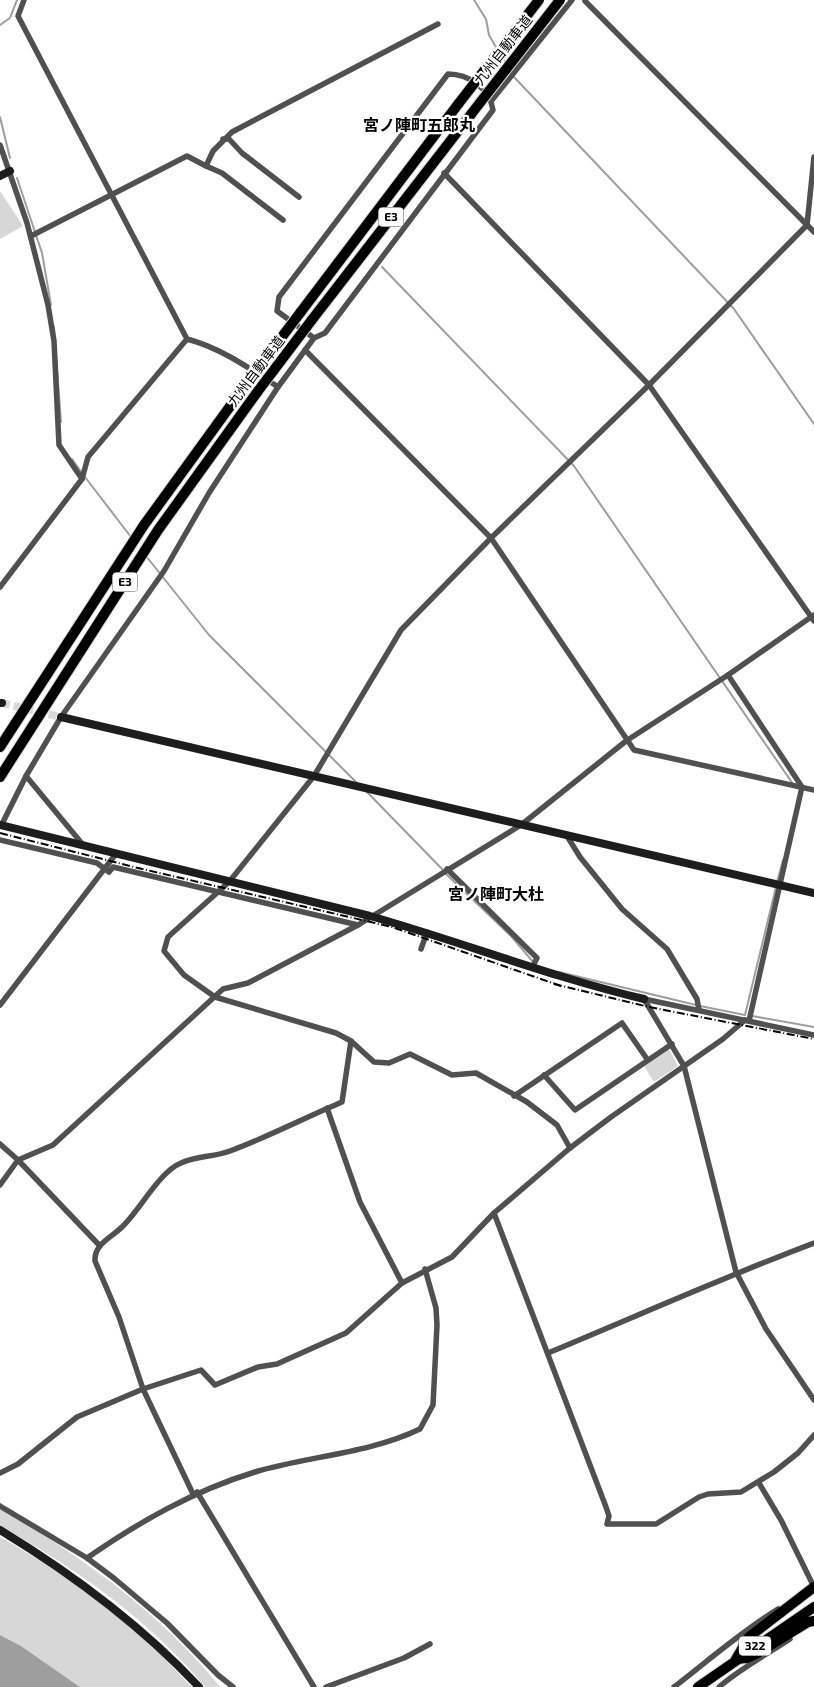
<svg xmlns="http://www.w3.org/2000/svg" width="814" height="1687" font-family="'Exo 2','Noto Sans JP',sans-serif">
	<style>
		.green { fill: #d7d7d7 }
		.water { fill: #9e9e9e }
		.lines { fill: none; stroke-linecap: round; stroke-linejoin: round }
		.stream { stroke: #9e9e9e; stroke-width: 2 }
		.secondary-tunnel { stroke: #d9d9d9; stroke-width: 8; stroke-dasharray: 8 4; stroke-linecap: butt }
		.highway-casing { stroke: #dbdbdb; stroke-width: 12 }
		.street { stroke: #505050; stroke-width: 5.5 }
		.secondary { stroke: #1d1d1d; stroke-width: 8 }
		.highway { stroke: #000; stroke-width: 10 }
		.rail { stroke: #000; stroke-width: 2; stroke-dasharray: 8 2.5 1 2.5; stroke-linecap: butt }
		.highway-bridge-casing { stroke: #dbdbdb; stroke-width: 12; stroke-linecap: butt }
		.highway-bridge { stroke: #000; stroke-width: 10 }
		.labels { text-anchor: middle; stroke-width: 4.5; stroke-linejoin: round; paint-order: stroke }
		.shield { fill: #fff; stroke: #4c4c4c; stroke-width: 1 }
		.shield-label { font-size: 12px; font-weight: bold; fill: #000 }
		.street-label { font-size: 14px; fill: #000; stroke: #fff }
		.quarter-label { font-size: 16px; font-weight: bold; fill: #000; stroke: #fff }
	</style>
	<rect width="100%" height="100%" fill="#fff"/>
	<g class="green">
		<polygon points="0,191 23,226 0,239"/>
		<polygon points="669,1049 678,1066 654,1082 644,1066"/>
		<path d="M 0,1509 C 82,1556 161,1614 220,1687 L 205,1687 C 152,1622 73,1566 0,1526 Z"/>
		<path d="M 0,1537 C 63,1572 145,1631 191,1687 L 80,1687 L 21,1646 L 0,1635 Z"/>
	</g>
	<polygon class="water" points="0,1635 21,1646 80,1687 0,1687"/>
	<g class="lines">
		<g class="stream">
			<polyline points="474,0 486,19 489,35 497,49"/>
			<polyline points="0,25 10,18 17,0"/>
			<polyline points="501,55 506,64"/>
			<polyline points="514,77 734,309 814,424"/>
			<polyline points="0,117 10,158"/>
			<polyline points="17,178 42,253 51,305"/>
			<polyline points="382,267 574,466 793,784"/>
			<polyline points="54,327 61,422"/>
			<polyline points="72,459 82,473"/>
			<polyline points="85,477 131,537"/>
			<polyline points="146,556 209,635 357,783"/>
			<polyline points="366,791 443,870"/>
			<polyline points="446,874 511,936 534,963"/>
			<polyline points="777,882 783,860"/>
			<polyline points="559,972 696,1005"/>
			<polyline points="700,1006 745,1015 776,887"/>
			<polyline points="752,1016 814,1027"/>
		</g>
		<polyline class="secondary-tunnel" points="2,703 61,717"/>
		<g class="highway-casing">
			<g id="highway">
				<polyline points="300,313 459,103"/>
				<polyline points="311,321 472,113"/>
				<polyline points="0,747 144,525 247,383"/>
				<polyline points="0,777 158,530 258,391"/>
				<polyline points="814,1587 749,1637 736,1659 747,1658 756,1654 808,1622 814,1621"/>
				<polyline points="698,1687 814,1607"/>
			</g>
		</g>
		<g class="street">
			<path d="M 24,0 L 18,16 L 187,339 C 221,348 249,368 278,387"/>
			<polyline points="585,1 814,232"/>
			<polyline points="492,100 572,0"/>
			<polyline points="223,139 229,139 242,153 299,197"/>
			<polyline points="0,145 27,223 48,305 54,341 59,445 82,479"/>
			<polyline points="444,173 649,385 814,621"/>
			<polyline points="283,220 222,173 206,166 213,151 232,132 438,24"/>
			<polyline points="31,236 187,156 206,166"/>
			<polyline points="305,350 491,538 634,750 814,790"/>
			<polyline points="0,587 82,479 88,457 187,339"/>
			<polyline points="728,675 802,787 749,1021"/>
			<polyline points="26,776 84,846"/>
			<path d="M 1,826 L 26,776 L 61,717 L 164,571 L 209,493 L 278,387 L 314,338 L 325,333 L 493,110 C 490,88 468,74 448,74 L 279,297 L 277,311 L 314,338"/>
			<polyline points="567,836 580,857 622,909 667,949 697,999 699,1010"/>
			<polyline points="0,840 97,863 109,872 113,867 358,925"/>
			<polyline points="447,869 537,958 532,968"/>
			<polyline points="421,949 427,932"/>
			<polyline points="644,999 684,1066 736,1272 766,1329 814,1400"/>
			<polyline points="644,999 814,1035"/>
			<polyline points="0,1005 115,855"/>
			<polyline points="544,1075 575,1110 672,1044"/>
			<polyline points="514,1096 622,1023 647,1059"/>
			<polyline points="327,1108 360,1202 402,1283"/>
			<polyline points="0,1144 18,1160 53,1145 223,989 248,983 358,925 521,825 626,741 728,675 814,615"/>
			<polyline points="570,1148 557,1125 527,1102 476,1073 452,1075 410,1054 389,1063 374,1062 351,1041 336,1033 215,997 184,975 164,951 168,937 229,882 314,776 401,630 491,538 649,385 807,225 814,157"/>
			<polyline points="0,1185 18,1160 100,1246"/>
			<polyline points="494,1213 606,1507 609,1516 607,1524 656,1524 699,1497 708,1494 741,1492 774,1472 798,1453 814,1435"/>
			<path d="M 548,1353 C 637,1316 724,1277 814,1243"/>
			<polyline points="0,1473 18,1464 77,1417 143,1389 201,1370 215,1385 258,1367 277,1364 346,1333 402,1283 452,1257 494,1213 570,1148 611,1117 723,1039 745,1020"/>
			<polyline points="759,1483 781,1520 814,1587"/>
			<polyline points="197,1492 314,1687"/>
			<path d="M 193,1494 L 143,1389 L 119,1317 L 95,1261 C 94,1244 111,1238 122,1227 C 140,1210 159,1172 181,1163 C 196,1156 214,1157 230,1151 C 268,1137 304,1118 342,1102 L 351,1041"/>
			<polyline points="0,1506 87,1558 115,1579 167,1623 218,1675 233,1687"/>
			<path d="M 87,1558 C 139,1522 193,1491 255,1472 C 308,1456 368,1454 420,1429 L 433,1405 L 437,1325 L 436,1308 L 425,1269"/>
			<polyline points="326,1687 404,1658 430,1644"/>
			<path d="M 674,1687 C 709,1660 742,1631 778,1609"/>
			<path d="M 719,1687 C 741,1668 766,1655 790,1639"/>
		</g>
		<g class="secondary">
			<polyline points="0,176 10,171"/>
			<polyline points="0,703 2,703"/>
			<polyline points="61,717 814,893"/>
			<path d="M 0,825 L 370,916 C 462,942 551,977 644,999"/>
			<path d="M 0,1530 C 74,1575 140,1624 199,1687"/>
		</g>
		<use href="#highway" class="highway"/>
		<g class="rail">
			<polyline points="0,833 138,868 392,927 561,986"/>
			<polyline points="554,984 649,1007 814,1039"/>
		</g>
		<g class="highway-bridge-casing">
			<g id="highway-bridge">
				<polyline points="459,103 539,0"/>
				<polyline points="472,113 560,0"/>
				<polyline points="247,383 300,313"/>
				<polyline points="258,391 311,321"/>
			</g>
		</g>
		<use href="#highway-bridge" class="highway-bridge"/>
	</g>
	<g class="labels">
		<g class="shield">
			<rect x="378.5" y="207.5" width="25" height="19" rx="4"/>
			<rect x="112.5" y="572.5" width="25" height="19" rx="4"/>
			<rect x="739" y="1636.5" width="32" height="19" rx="4"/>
		</g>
		<g class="shield-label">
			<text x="391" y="221">E3</text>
			<text x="125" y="586">E3</text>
			<text x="755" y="1650">322</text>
		</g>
		<g class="street-label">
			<text transform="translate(503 50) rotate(-52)" y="5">九州自動車道</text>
			<text transform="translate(256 371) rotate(-53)" y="5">九州自動車道</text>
		</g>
		<g class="quarter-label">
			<text x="419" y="131">宮ノ陣町五郎丸</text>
			<text x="496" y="900">宮ノ陣町大杜</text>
		</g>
	</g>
</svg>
